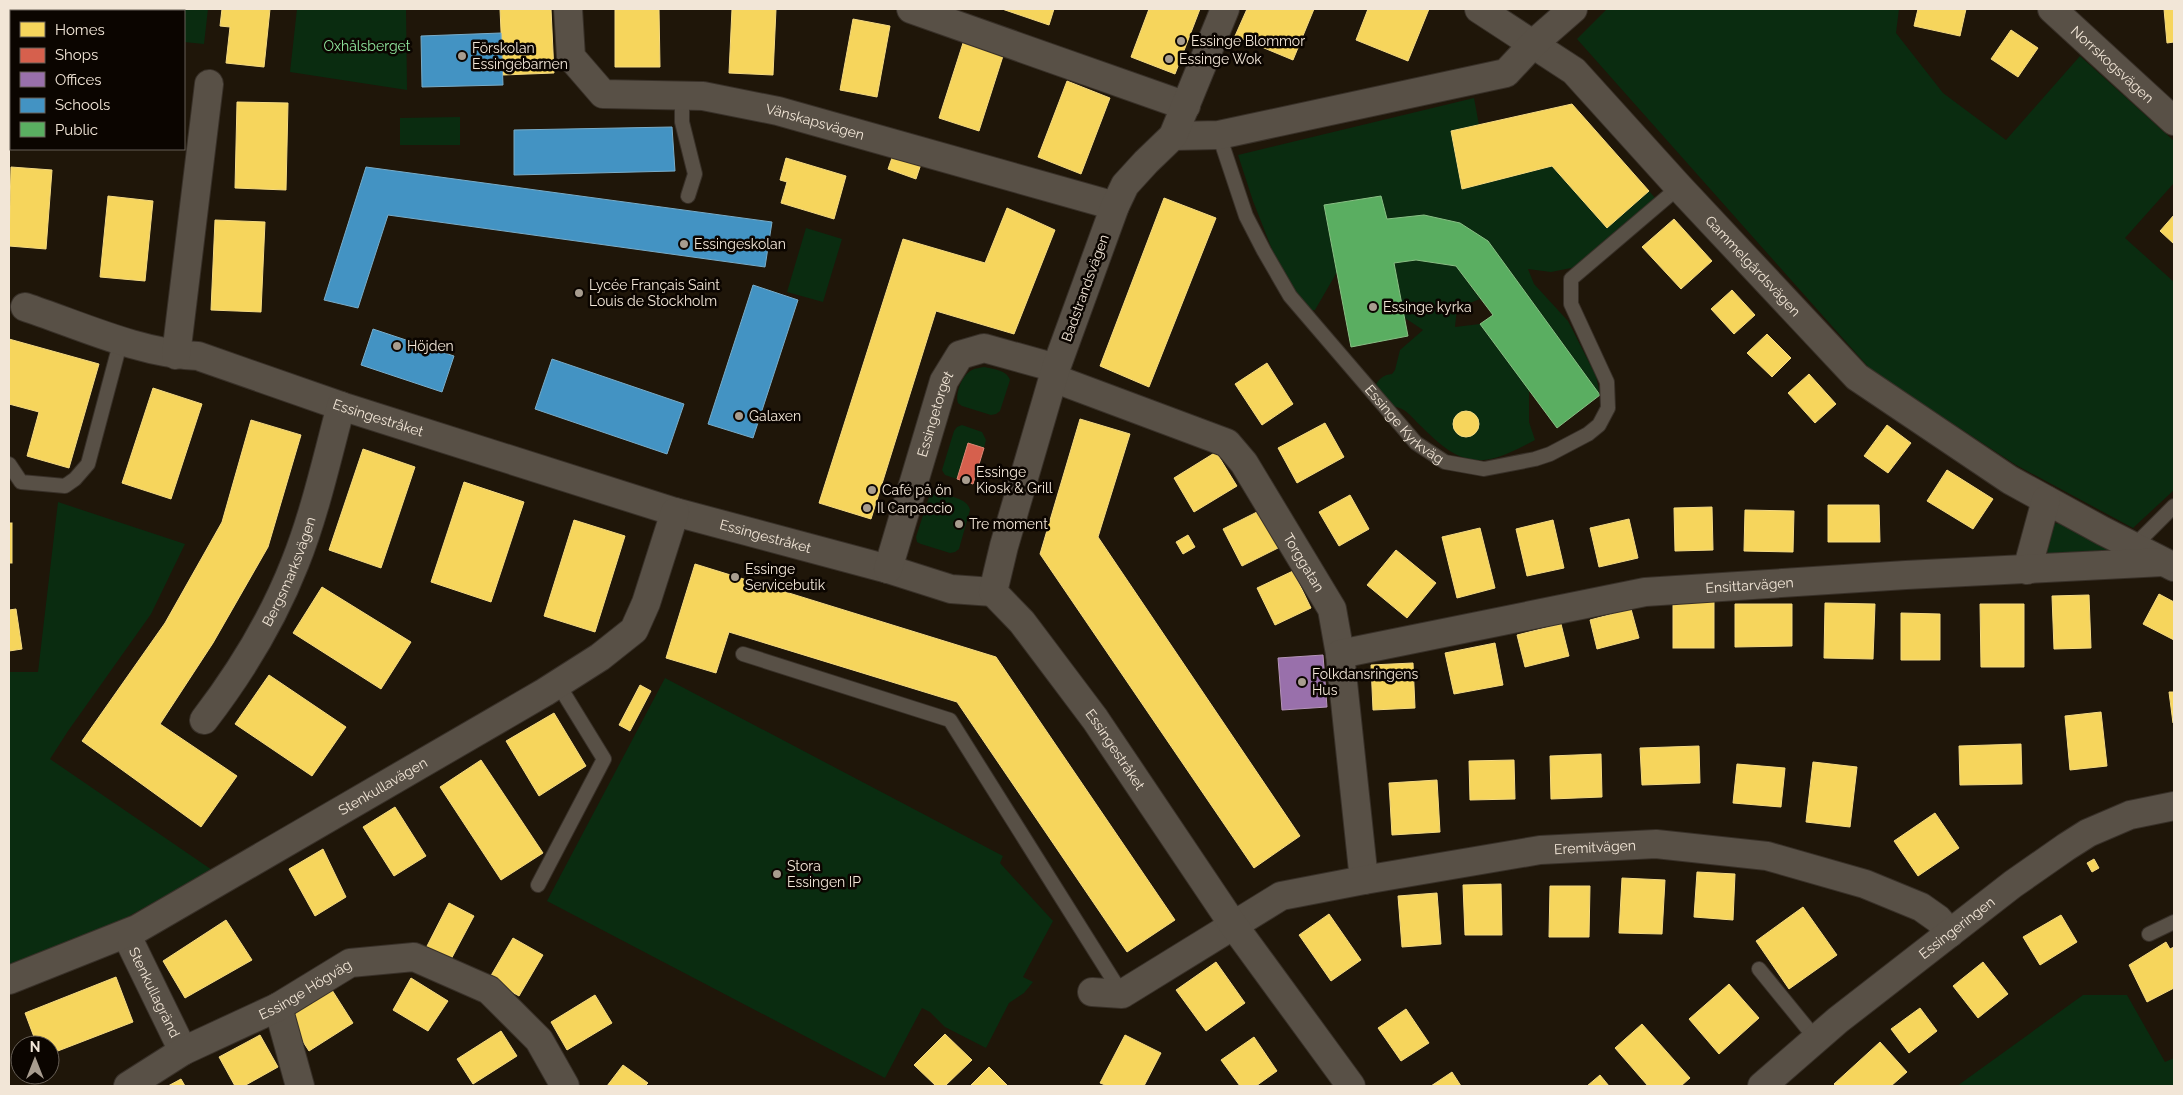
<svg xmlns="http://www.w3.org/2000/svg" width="2183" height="1095" font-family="Raleway,sans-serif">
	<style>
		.green { fill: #0a2c10 }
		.homes { fill: #f6d55c; stroke: #f5da81 }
		.shops { fill: #d6604d; stroke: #de8876 }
		.offices { fill: #9970ab; stroke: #b493b8 }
		.schools { fill: #4393c3; stroke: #78acc9 }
		.public { fill: #5aae61; stroke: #88bf84 }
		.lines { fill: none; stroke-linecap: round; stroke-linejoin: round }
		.service-casing { stroke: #383028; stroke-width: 16 }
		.minor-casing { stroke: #383028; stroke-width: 30 }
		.tertiary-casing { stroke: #383028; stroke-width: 30 }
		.service { stroke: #585046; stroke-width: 14 }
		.minor { stroke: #585046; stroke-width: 28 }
		.tertiary { stroke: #585046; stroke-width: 28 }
		.poi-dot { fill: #a89d8f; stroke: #0b0500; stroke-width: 2 }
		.labels { text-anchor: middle; stroke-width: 5; stroke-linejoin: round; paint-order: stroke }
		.poi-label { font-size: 14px; fill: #f2e6d7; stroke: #0b0500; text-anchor: start }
		.park-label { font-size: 14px; fill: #91e99f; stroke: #0b0500 }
		.street-label { font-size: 14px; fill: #f2e6d7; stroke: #0b0500 }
	</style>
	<rect width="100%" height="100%" fill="#1f1609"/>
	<g class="green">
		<polygon points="9,9 208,9 204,44 184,42 184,11 11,11 11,136 9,136"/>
		<polygon points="297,9 406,9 407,90 290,72"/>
		<polygon points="1607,9 1899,9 1896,33 1943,93 2006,140 2080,56 2174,141 2174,183 2125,238 2174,282 2174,490 2133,528 2016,465 1871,370 1577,39"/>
		<polygon points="1474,98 1479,125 1451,131 1462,189 1552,166 1607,228 1649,191 1656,199 1581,266 1551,272 1528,269 1534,284 1568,321 1596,376 1600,395 1488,241 1460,223 1387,219 1381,196 1324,205 1337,272 1315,310 1309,311 1281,272 1253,201 1238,155"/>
		<polygon points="460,117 460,145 400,145 400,118"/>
		<polygon points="806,228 842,239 823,302 787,292"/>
		<path d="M 1416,260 L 1456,266 L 1480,299 L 1457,308 L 1455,327 L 1480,324 L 1529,390 L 1529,422 L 1535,440 C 1484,468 1464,470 1422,427 C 1410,416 1407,408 1391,406 L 1375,387 C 1378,379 1383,375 1392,374 L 1395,370 L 1400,350 L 1423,330 L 1405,318 L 1394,263 Z"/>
		<path d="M 984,367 C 993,369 1007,370 1010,380 L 1000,411 L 996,414 L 991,415 L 962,406 L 958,403 C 955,393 962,375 972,370 C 975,368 980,368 984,367 Z"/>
		<polygon points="962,425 982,432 986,440 984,448 968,444 957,479 945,475 942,470 954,431 957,427"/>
		<path d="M 938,493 C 948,496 968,498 970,510 L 959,549 L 955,552 L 950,553 L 921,544 L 917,542 L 916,537 L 929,497 L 932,494 Z"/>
		<polygon points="58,502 185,544 151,614 68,731 50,759 212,870 111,926 9,966 9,672 38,672"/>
		<polygon points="2053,523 2061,524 2122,558 2057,559 2047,552 2045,541"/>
		<polygon points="665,678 1003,856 1000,863 1053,921 1023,977 1033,982 1024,993 1009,1003 986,1048 945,1027 930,1012 922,1008 885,1078 547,901"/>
		<polygon points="2083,995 2127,995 2165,1062 2174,1058 2174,1086 1957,1086"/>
	</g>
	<g class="homes">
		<polygon points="222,9 270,9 264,67 226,63 230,27 220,26"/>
		<polygon points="500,9 551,9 554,73 503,75"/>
		<polygon points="615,9 659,9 660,67 615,67"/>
		<polygon points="732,9 776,9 773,75 729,73"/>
		<polygon points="1002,9 1054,9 1049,25"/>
		<polygon points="1149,9 1200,9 1175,74 1131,57"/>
		<polygon points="1247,9 1314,9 1293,60 1235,36"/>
		<polygon points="1368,9 1429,9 1408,61 1356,40"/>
		<polygon points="1918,9 1966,9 1960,36 1914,26"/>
		<polygon points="2164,9 2174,9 2174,42 2167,43"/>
		<polygon points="853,19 890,26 877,97 840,90"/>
		<polygon points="2011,30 2038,48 2018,77 1991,59"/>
		<polygon points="963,43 1003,56 979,131 939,118"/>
		<polygon points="1067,81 1110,98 1081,174 1038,157"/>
		<polygon points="237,102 288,103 286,190 235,188"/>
		<polygon points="1572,104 1649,191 1607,228 1552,166 1462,189 1451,131"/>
		<polygon points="893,155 921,164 916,179 888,169"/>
		<polygon points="786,158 846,176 834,219 781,203 787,182 780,180"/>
		<polygon points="11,167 52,170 46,249 9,246"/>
		<polygon points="108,196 153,201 145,281 100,277"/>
		<polygon points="1164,198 1216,218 1149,387 1100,366"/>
		<polygon points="1007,208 1055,230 1014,334 936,311 871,519 819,503 903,239 985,263"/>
		<polygon points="2174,215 2174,244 2160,231"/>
		<polygon points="1674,219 1712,261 1681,289 1642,247"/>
		<polygon points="215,220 265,222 261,312 211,310"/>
		<polygon points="1732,290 1755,315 1734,334 1711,309"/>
		<polygon points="1767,334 1791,358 1772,377 1747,353"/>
		<polygon points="9,339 99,364 69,468 27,456 39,412 9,404"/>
		<polygon points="1267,363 1293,404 1262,425 1235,384"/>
		<polygon points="1809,374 1836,404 1815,423 1788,393"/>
		<polygon points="153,388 202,404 171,499 122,483"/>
		<circle cx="1466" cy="424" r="13"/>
		<polygon points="1080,419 1130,434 1098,537 1300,836 1254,868 1040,554"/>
		<polygon points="251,420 301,435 268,547 213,643 160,724 237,776 201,827 82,741 165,623 222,522"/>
		<polygon points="1325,423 1344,457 1297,483 1278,448"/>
		<polygon points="1887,425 1911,443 1888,473 1864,456"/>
		<polygon points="363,449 415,467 381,568 329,550"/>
		<polygon points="1216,452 1237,486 1194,512 1174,478"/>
		<polygon points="1947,470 1993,499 1973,529 1927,501"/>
		<polygon points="464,482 524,502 491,602 431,582"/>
		<polygon points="1350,495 1369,529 1339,546 1319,512"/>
		<polygon points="1828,505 1879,505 1880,542 1828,542"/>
		<polygon points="1712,507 1713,550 1675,551 1674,508"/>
		<polygon points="1261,510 1280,547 1242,566 1223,529"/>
		<polygon points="1745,510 1794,511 1793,552 1744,551"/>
		<polygon points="1629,519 1638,558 1599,567 1590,528"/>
		<polygon points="574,520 625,536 595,632 544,616"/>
		<polygon points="1553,520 1564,568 1527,576 1516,529"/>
		<rect x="9" y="523" width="3" height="40"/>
		<polygon points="1480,528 1495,588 1457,598 1442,537"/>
		<polygon points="1188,535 1195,547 1183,554 1176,542"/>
		<polygon points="1396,550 1436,583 1407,618 1367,585"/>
		<polygon points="695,564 996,657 1175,920 1127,952 957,702 729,632 716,673 666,658"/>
		<polygon points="1293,571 1311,608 1275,625 1257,588"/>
		<polygon points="322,587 411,642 381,689 293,633"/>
		<polygon points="2159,594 2174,602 2174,640 2143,624"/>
		<polygon points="2089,595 2091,648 2054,649 2052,596"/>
		<rect x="1673" y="600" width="41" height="48"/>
		<polygon points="1825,603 1875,604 1873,659 1824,658"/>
		<polygon points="1735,604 1792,604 1792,646 1735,647"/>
		<polygon points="1980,604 2024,604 2024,667 1981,667"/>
		<polygon points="16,609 22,649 9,651 9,610"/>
		<polygon points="1631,609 1639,638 1597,649 1590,620"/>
		<polygon points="1901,613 1940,614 1940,660 1901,660"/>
		<polygon points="1561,624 1569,656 1525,667 1517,635"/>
		<polygon points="1495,643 1503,685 1454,694 1445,653"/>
		<polygon points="1413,663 1415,708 1373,710 1371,665"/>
		<polygon points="269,675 346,727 312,776 235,724"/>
		<polygon points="640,685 651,691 630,731 619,725"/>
		<polygon points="2169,692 2174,692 2174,723 2173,723"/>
		<polygon points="2101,712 2107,766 2070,770 2065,716"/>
		<polygon points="554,713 586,766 539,796 506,741"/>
		<polygon points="2021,744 2022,784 1960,785 1959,746"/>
		<polygon points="1699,746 1700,783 1642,785 1640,748"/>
		<polygon points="1601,754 1602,797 1551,799 1550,756"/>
		<polygon points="481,760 543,853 501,880 440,787"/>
		<polygon points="1514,760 1515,799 1470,800 1469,761"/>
		<polygon points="1813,762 1857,767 1850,827 1806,822"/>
		<polygon points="1737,764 1785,768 1781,807 1733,803"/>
		<polygon points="1437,780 1440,832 1392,835 1389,783"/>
		<polygon points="395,807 426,856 394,876 363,827"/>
		<polygon points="1935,813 1959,848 1918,876 1894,841"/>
		<polygon points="323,849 346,897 315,916 289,869"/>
		<polygon points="2094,859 2099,868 2092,872 2087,863"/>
		<polygon points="1697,872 1735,874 1733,920 1694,917"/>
		<polygon points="1622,878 1665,880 1662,934 1619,933"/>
		<polygon points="1501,884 1502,935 1465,935 1463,885"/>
		<polygon points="1550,886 1590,886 1589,937 1549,937"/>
		<polygon points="1437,893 1441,944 1402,947 1398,896"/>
		<polygon points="449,903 474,916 448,965 424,952"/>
		<polygon points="1803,907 1837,955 1789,989 1756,941"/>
		<polygon points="1329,914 1361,960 1331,981 1299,935"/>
		<polygon points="2061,915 2077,942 2040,965 2023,937"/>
		<polygon points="226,920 252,960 185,998 163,961"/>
		<polygon points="513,938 543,955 519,996 489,979"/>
		<polygon points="2166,942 2170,949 2174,947 2174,988 2147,1002 2129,965"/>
		<polygon points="1216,962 1245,1003 1206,1031 1176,990"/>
		<polygon points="1983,962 2008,994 1978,1018 1953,986"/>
		<polygon points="116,977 133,1022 50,1054 50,1045 37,1045 25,1013"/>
		<polygon points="411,978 448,1001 428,1031 393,1010"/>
		<polygon points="1729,984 1759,1018 1719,1054 1689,1019"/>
		<polygon points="332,990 353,1023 309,1051 288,1018"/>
		<polygon points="595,995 612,1023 567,1050 551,1022"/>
		<polygon points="1920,1008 1937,1031 1909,1053 1891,1029"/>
		<polygon points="1406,1009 1429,1043 1401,1061 1378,1028"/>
		<polygon points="1642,1024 1690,1078 1681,1086 1648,1086 1615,1048"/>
		<polygon points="501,1031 517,1056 473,1084 457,1059"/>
		<polygon points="945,1034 972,1060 945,1086 936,1086 914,1065"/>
		<polygon points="260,1035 278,1067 244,1086 235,1086 219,1057"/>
		<polygon points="1125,1035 1161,1053 1144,1086 1108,1086 1100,1083"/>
		<polygon points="1254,1037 1277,1071 1256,1086 1240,1086 1221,1060"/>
		<polygon points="1880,1042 1907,1072 1891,1086 1836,1086 1834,1084"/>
		<polygon points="623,1065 648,1083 645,1086 607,1086"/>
		<polygon points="989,1067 1008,1086 970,1086"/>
		<polygon points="1452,1072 1461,1086 1431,1086"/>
		<polygon points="1600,1075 1609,1086 1587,1086"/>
		<polygon points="181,1079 185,1086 168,1086"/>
	</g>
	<polygon class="shops" points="968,443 984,448 973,484 957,479"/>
	<polygon class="offices" points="1323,655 1327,707 1282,710 1278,658"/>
	<g class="schools">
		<polygon points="501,33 503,85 422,87 421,36"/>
		<polygon points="672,127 675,171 514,175 514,130"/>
		<polygon points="366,167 772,222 765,267 388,215 358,308 324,300"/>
		<polygon points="753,285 798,300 753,438 708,424"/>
		<polygon points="373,329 454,356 442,392 361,365"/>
		<polygon points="552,359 684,404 667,454 535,409"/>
	</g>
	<polygon class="public" points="1381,196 1387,219 1424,215 1460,223 1488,241 1600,395 1557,428 1480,324 1493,315 1456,266 1416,260 1394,263 1408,336 1351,347 1324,205"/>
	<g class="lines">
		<g class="service-casing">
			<g id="service">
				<polyline points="682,96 682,122 695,174 688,196"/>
				<path id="s1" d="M 1219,135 L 1246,216 L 1264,251 L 1290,296 L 1416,443 L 1445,462 L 1484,469 L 1535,459 L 1550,454 L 1588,434 L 1599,425 L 1608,408 L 1607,382 L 1571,304 L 1571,279 L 1679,187"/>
				<polyline points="9,464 21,482 65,486 75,479 88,464 121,340"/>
				<polyline points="2133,547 2174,506"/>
				<polyline points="743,654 950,720 1122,994"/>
				<polyline points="538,885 604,759 558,684"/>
				<polyline points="2149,934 2174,922"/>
				<polyline points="1759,969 1816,1039"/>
			</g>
		</g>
		<g class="minor-casing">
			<g id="minor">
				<path id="s2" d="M 568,9 L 571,57 L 603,94 L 703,96 L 778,111 L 1115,206"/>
				<polyline points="911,9 1186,106"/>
				<path id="s3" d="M 1479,9 L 1574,71 L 1679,187 L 1857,377 L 2010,480 L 2103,531 L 2174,567"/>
				<path id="s4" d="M 2052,9 L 2174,121"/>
				<polyline points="1173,136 1219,135 1506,73 1533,44 1573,9"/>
				<path id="s5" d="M 25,307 C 79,325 141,354 198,356 L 341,406 L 675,512 L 888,569 L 951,589 L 993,592"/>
				<polyline points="176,355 209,84"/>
				<path id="s6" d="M 1053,378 L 1227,443 L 1244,463 L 1332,609 L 1340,654 L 1364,880"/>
				<path id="s7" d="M 888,569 L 944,381 L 960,355 L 984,348 L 1056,368"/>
				<polyline points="2027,570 2046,500"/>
				<path id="s8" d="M 1340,654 L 1645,592 L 1906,575 L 2163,562"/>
				<path id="s9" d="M 204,720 C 240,673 273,619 295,563 C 315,513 327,458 341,406"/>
				<path id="s10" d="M 126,934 L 183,1051"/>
				<path id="s11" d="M 9,980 L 137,929 L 545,692 L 600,657 L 634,630 L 646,603 L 675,512"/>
				<path id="s12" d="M 1092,992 L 1122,994 L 1281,896 L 1364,880 L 1540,850 L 1656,844 L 1767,856 L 1865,884 L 1921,907 L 1938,919 L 1950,933"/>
				<polyline points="278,1007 300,1086"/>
				<path id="s13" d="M 128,1086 L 183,1051 L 278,1007 L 350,963 L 414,957 L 489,990 L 539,1040 L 565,1086"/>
			</g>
		</g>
		<g class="tertiary-casing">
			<g id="tertiary">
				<path id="s14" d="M 1225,9 L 1173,136 L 1146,162 L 1125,185 L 1115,206 L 1056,368 L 1004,546 L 993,592 L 1022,622 L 1095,719 L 1234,926 L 1351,1086"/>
				<path id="s15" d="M 1762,1086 L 1838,1020 L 2013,884 L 2066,847 L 2088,833 L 2130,815 L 2174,806"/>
			</g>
		</g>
		<use href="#service" class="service"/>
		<use href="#minor" class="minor"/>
		<use href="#tertiary" class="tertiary"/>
	</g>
	<g class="poi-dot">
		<circle cx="1181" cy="41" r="5"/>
		<circle cx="462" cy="56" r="5"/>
		<circle cx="1169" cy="59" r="5"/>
		<circle cx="684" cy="244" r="5"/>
		<circle cx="579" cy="293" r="5"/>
		<circle cx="1373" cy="307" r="5"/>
		<circle cx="397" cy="346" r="5"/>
		<circle cx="739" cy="416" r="5"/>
		<circle cx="966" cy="480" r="5"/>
		<circle cx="872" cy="490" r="5"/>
		<circle cx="867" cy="508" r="5"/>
		<circle cx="959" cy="524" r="5"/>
		<circle cx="735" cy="577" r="5"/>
		<circle cx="1302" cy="682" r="5"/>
		<circle cx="777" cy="874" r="5"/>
	</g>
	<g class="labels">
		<g class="poi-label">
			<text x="1191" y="46">Essinge Blommor</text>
			<text x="472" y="53">Förskolan<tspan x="472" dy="16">Essingebarnen</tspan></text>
			<text x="1179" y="64">Essinge Wok</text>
			<text x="694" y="249">Essingeskolan</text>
			<text x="589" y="290">Lycée Français Saint<tspan x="589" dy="16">Louis de Stockholm</tspan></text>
			<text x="1383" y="312">Essinge kyrka</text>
			<text x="407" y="351">Höjden</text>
			<text x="749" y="421">Galaxen</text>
			<text x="976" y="477">Essinge<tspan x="976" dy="16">Kiosk &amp; Grill</tspan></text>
			<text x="882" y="495">Café på ön</text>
			<text x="877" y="513">Il Carpaccio</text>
			<text x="969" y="529">Tre moment</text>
			<text x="745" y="574">Essinge<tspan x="745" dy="16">Servicebutik</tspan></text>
			<text x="1312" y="679">Folkdansringens<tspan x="1312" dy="16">Hus</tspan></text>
			<text x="787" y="871">Stora<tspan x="787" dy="16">Essingen IP</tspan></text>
		</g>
		<g class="park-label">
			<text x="367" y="51">Oxhålsberget</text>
		</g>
		<g class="street-label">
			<text dy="5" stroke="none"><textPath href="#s4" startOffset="82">Norrskogsvägen</textPath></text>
			<text dy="5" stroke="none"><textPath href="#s2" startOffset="312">Vänskapsvägen</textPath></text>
			<text dy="5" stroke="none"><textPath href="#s3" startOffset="378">Gammelgårdsvägen</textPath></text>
			<text transform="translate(1085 288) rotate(-70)" y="5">Badstrandsvägen</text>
			<text dy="5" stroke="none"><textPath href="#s7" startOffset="162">Essingetorget</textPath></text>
			<text dy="5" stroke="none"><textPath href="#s5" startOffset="371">Essingestråket</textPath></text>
			<text dy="5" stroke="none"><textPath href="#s1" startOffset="349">Essinge Kyrkväg</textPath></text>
			<text dy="5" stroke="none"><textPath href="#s5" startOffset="776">Essingestråket</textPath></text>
			<text dy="5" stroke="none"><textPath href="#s6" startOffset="328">Torggatan</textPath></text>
			<text dy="5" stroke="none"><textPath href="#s9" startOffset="172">Bergsmarksvägen</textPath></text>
			<text dy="5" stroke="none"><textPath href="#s8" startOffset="416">Ensittarvägen</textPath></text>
			<text dy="5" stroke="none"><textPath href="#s14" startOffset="834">Essingestråket</textPath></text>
			<text dy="5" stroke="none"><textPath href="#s11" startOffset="422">Stenkullavägen</textPath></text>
			<text dy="5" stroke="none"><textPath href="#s12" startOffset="535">Eremitvägen</textPath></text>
			<text dy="5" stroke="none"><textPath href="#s15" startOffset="251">Essingeringen</textPath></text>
			<text dy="5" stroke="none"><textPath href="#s13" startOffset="202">Essinge Högväg</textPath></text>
			<text dy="5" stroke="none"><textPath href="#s10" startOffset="65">Stenkullagränd</textPath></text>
		</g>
	</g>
	<rect width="2183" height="1095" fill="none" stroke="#f2e6d7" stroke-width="20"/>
	<rect x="10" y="10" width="175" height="140" fill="#0b0500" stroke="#675f56"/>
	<rect x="20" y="22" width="25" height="15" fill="#f6d55c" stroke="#675f56"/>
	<text x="55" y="35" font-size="15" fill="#f2e6d7">Homes</text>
	<rect x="20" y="48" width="25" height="15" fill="#d6604d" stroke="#675f56"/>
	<text x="55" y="60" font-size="15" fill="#f2e6d7">Shops</text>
	<rect x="20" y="72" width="25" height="15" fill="#9970ab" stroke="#675f56"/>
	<text x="55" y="85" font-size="15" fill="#f2e6d7">Offices</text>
	<rect x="20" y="98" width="25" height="15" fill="#4393c3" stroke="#675f56"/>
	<text x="55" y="110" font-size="15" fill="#f2e6d7">Schools</text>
	<rect x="20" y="122" width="25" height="15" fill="#5aae61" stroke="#675f56"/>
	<text x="55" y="135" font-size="15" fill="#f2e6d7">Public</text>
	<g transform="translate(35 1060)"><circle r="24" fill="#0b0500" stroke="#675f56"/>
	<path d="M0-4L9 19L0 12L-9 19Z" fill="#a89d8f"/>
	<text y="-8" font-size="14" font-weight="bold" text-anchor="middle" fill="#f2e6d7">N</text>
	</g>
</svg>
